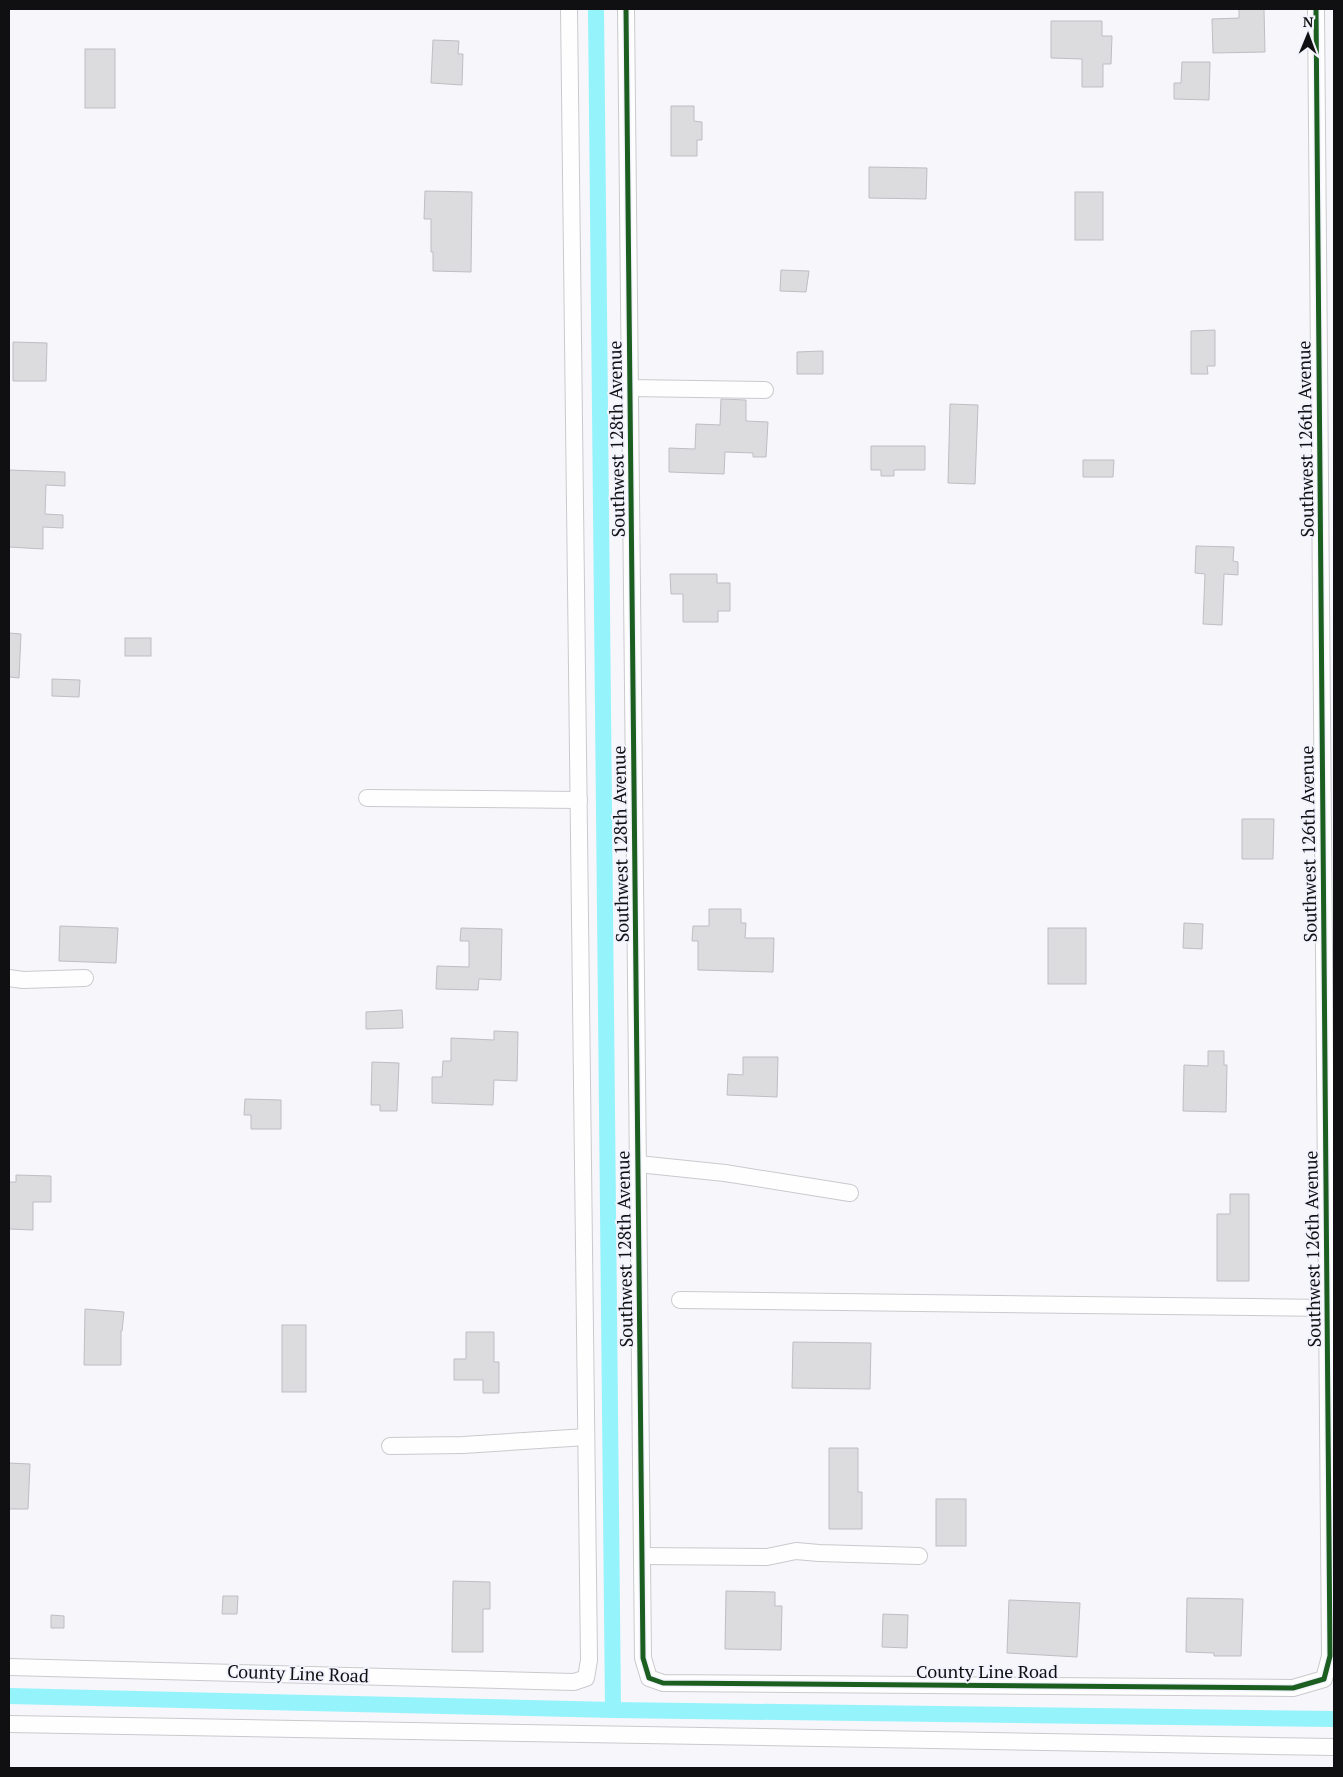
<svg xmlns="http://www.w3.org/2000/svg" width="1343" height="1777" font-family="'PT Serif',serif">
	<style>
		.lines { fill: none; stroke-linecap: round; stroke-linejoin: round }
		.canal { stroke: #95f3fc; stroke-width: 16 }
		.building { fill: #dcdcdf; stroke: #bebec3 }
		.minor-casing { stroke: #cacace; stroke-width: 18 }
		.minor { stroke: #fefefe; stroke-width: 16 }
		.cycleway-casing { stroke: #f3f3fe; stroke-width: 8 }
		.cycleway { stroke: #1b5e20; stroke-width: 5 }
		.labels { text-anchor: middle; stroke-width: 4; stroke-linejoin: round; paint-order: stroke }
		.street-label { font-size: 18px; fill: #101013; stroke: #f3f3fe }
	</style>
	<rect width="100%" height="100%" fill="#f6f6fb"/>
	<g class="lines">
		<g class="canal">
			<polyline points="596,9 613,1710"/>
			<polyline points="9,1696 613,1710 1334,1719"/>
		</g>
	</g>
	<g class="building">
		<polygon points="1239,9 1264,9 1265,52 1213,53 1212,19 1239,18"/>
		<polygon points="1051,21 1102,21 1102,36 1112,36 1111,64 1103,64 1103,87 1082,87 1082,59 1051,58"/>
		<polygon points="433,40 459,41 458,54 463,54 462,85 431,83"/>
		<rect x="85" y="49" width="30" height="59"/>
		<polygon points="1182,62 1210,62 1209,100 1174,99 1174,83 1181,83"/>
		<polygon points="671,106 694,106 694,121 702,122 702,140 697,140 697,156 671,156"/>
		<polygon points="869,167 927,168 926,199 869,198"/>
		<polygon points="425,191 472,192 471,272 433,271 433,252 431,252 431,219 424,219"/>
		<rect x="1075" y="192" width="28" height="48"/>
		<polygon points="781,270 809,271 806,292 780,291"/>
		<polygon points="1215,330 1215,366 1207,366 1208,374 1191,374 1191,331"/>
		<polygon points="13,342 47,343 46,381 13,381"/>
		<polygon points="823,351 823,374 797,374 797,352"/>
		<polygon points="721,399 746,400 746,421 768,422 766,457 753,457 753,453 725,452 724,474 669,472 669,448 695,449 696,424 720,425"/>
		<polygon points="950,404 978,405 975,484 948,483"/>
		<polygon points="871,446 925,446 925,470 894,470 894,476 881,476 881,470 871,470"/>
		<polygon points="1083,460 1114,460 1113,477 1083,477"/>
		<polygon points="9,470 65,472 65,486 46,485 45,514 63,515 63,528 43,527 43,549 9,547"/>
		<polygon points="1196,546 1234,547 1233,561 1238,562 1238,575 1224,574 1222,625 1203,624 1205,574 1195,573"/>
		<polygon points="670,574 717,574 717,583 730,583 730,611 718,611 718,622 683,622 683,594 671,594"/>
		<polygon points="9,633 21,634 19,678 9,677"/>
		<rect x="125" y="638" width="26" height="18"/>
		<polygon points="52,679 80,680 79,697 52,696"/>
		<polygon points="1242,819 1274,819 1273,859 1242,859"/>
		<polygon points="709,909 741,909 741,923 746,923 745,938 774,938 773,972 698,970 698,941 692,941 693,926 709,926"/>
		<polygon points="1184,923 1203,924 1202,949 1183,948"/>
		<polygon points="60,926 118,928 116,963 59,961"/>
		<polygon points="461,928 502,929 501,980 479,979 478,990 436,989 437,966 469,967 469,941 460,941"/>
		<rect x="1048" y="928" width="38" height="56"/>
		<polygon points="402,1010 403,1028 366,1029 366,1012"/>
		<polygon points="494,1031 518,1032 517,1081 494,1080 493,1105 432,1103 432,1077 442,1077 443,1061 451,1061 451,1038 494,1040"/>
		<polygon points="1208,1051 1224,1051 1224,1065 1227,1065 1226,1112 1183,1111 1184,1065 1208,1066"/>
		<polygon points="743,1057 778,1057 777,1097 727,1095 728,1074 743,1075"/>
		<polygon points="372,1062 399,1063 397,1111 380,1111 380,1105 371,1105"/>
		<polygon points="245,1099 281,1100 281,1129 251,1129 251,1115 244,1115"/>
		<polygon points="16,1175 51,1176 51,1202 33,1202 33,1230 9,1229 9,1182 16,1182"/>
		<polygon points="1230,1194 1249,1194 1249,1281 1217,1281 1217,1214 1230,1214"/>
		<polygon points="85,1309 124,1312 122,1331 121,1331 121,1365 84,1365"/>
		<rect x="282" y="1325" width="24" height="67"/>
		<polygon points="466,1332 494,1332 494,1362 499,1362 499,1393 483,1393 483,1380 454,1380 454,1359 466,1359"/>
		<polygon points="793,1342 871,1343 870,1389 792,1388"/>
		<polygon points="829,1448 858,1448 858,1492 862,1492 862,1529 829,1529"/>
		<polygon points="9,1463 30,1464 28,1509 9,1509"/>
		<rect x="936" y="1499" width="30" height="47"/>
		<polygon points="453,1581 490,1582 490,1609 483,1609 483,1652 452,1652"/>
		<polygon points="726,1591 775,1592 775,1606 782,1606 781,1650 725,1649"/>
		<polygon points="223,1596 238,1596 237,1614 222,1614"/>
		<polygon points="1187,1598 1243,1599 1241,1656 1214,1656 1214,1653 1186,1652"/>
		<polygon points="1009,1600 1080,1603 1077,1657 1007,1653"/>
		<polygon points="883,1614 908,1615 907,1648 882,1647"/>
		<polygon points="51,1615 64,1616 64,1628 51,1628"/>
	</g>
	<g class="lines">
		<g class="minor-casing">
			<g id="minor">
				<polyline points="626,9 643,1658 649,1678 663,1683 1293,1688 1324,1679 1330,1656 1316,9"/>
				<polyline points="630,388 765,390"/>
				<polyline points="367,798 579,800"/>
				<polyline points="9,978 23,980 85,978"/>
				<polyline points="638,1164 725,1173 850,1193"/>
				<polyline points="680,1300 1327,1308"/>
				<polyline points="390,1446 463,1445 586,1437"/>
				<polyline points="642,1556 767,1557 796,1551 819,1553 919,1556"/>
				<polyline points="9,1667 574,1682 586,1678 589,1660 569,9"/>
				<polyline points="9,1724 1334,1747"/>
			</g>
		</g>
		<use href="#minor" class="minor"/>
		<g class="cycleway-casing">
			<polyline id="cycleway" points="626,9 643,1658 649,1678 663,1683 1293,1688 1324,1679 1330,1656 1316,9"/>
		</g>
		<use href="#cycleway" class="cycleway"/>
	</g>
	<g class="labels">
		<g class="street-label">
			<text transform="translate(617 439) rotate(-91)" y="6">Southwest 128th Avenue</text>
			<text transform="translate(1306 439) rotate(-91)" y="6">Southwest 126th Avenue</text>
			<text transform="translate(621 844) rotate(-91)" y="6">Southwest 128th Avenue</text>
			<text transform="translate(1309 844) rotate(-91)" y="6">Southwest 126th Avenue</text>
			<text transform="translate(625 1249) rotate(-91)" y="6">Southwest 128th Avenue</text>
			<text transform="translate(1313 1249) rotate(-91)" y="6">Southwest 126th Avenue</text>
			<text x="987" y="1678">County Line Road</text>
			<text transform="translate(298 1674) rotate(2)" y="6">County Line Road</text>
		</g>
	</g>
	<rect width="1343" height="1777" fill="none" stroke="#101013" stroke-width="20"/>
	<g transform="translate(1308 35) rotate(1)" stroke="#f3f3fe" stroke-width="4" paint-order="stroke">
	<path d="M0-4L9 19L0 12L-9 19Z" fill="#101013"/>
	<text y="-8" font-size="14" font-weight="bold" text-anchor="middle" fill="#101013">N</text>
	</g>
</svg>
